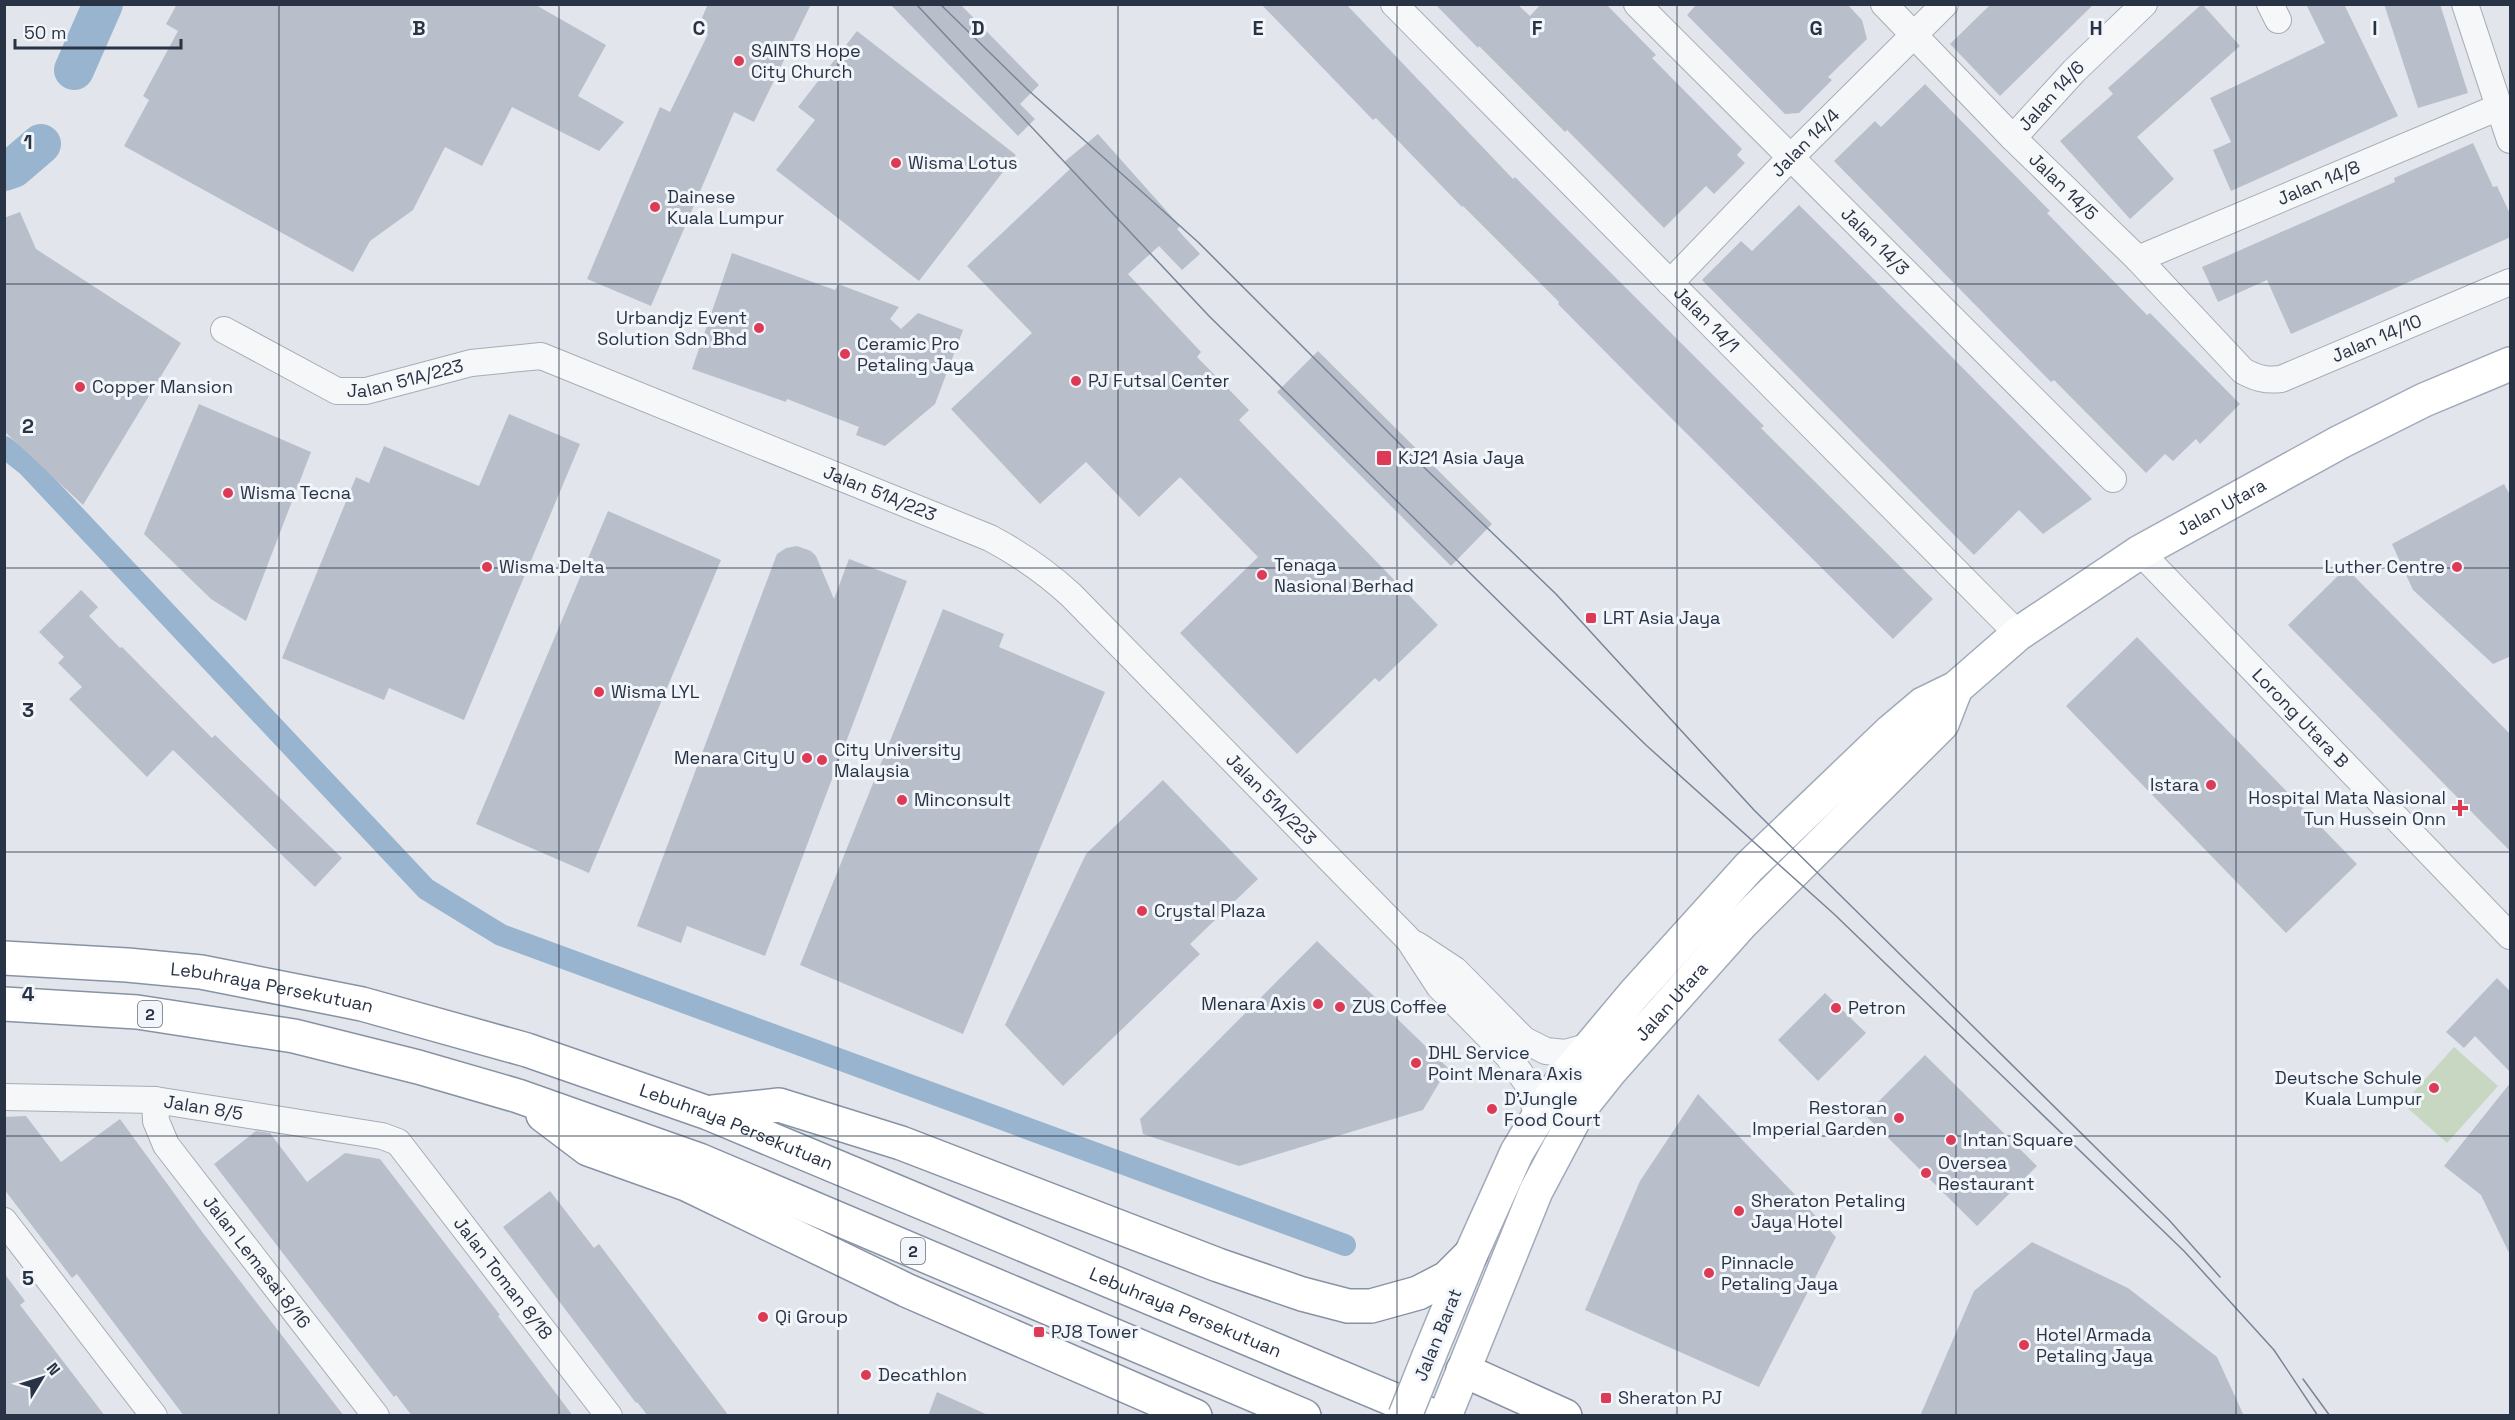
<svg xmlns="http://www.w3.org/2000/svg" width="2515" height="1420" font-family="'Space Grotesk',sans-serif">
	<style>
		.green { fill: #c7d7c2 }
		.lines { fill: none; stroke-linecap: round; stroke-linejoin: round }
		.canal { stroke: #99b4cf; stroke-width: 22 }
		.river { stroke: #99b4cf; stroke-width: 40 }
		.building { fill: #b8bfca }
		.minor-casing { stroke: #a6adb7; stroke-width: 28 }
		.major-casing { stroke: #a0aab9; stroke-width: 36 }
		.highway-casing { stroke: #8793a4; stroke-width: 36 }
		.minor { stroke: #f5f7f9; stroke-width: 26 }
		.major { stroke: #fff; stroke-width: 33 }
		.highway { stroke: #fff; stroke-width: 33 }
		.tram { stroke: #798597; stroke-width: 1.5 }
		.major-bridge-casing { stroke: #a0aab9; stroke-width: 36; stroke-linecap: butt }
		.major-bridge { stroke: #fff; stroke-width: 33 }
		.grid { fill: none; stroke: #283346; stroke-width: 1.5; stroke-opacity: 0.55 }
		.poi-dot { fill: #dd3a55; stroke: #f2f5f9; stroke-width: 2 }
		.labels { text-anchor: middle; stroke-width: 6; stroke-linejoin: round; paint-order: stroke }
		.shield { fill: #f2f5f9; stroke: #656d7c; stroke-width: 1.5 }
		.shield-label { font-size: 16px; font-weight: bold; fill: #283346 }
		.poi-label { font-size: 18px; fill: #283346; stroke: #f2f5f9; text-anchor: start }
		.street-label { font-size: 18px; fill: #283346; stroke: #f2f5f9 }
		.grid-label { font-size: 20px; text-anchor: middle; font-weight: bold; fill: #283346; stroke: #f2f5f9; stroke-width: 6; stroke-linejoin: round; paint-order: stroke }
	</style>
	<rect width="100%" height="100%" fill="#e2e6ec"/>
	<polygon class="green" points="2454,1047 2498,1086 2447,1143 2403,1104"/>
	<g class="lines">
		<polyline class="canal" points="4,447 27,465 426,889 501,935 1345,1245"/>
		<g class="river">
			<polyline points="74,70 103,4"/>
			<polyline points="4,171 13,168 41,144"/>
		</g>
	</g>
	<g class="building">
		<polygon points="177,4 534,4 606,45 578,96 624,122 599,151 512,107 482,166 445,147 413,210 370,241 353,272 124,146 149,100 143,96 178,31 166,24"/>
		<polygon points="708,4 811,4 754,122 734,112 651,306 587,279 660,107 670,112 708,34 697,29"/>
		<polygon points="890,4 960,4 1039,85 1020,104 1035,119 1018,136"/>
		<polygon points="1261,4 1346,4 1513,179 1515,177 1764,426 1761,428 1933,599 1893,639 1646,393 1558,304 1559,302 1463,206 1462,207 1376,118 1373,120"/>
		<polygon points="1435,4 1517,4 1530,16 1541,4 1606,4 1656,55 1652,58 1742,149 1737,155 1745,163 1714,194 1706,186 1664,228 1567,130 1565,132 1479,46 1478,48"/>
		<polygon points="1697,4 1847,4 1862,20 1867,39 1828,77 1832,80 1799,113 1785,114 1687,15"/>
		<polygon points="1991,4 2094,4 2000,96 1950,44"/>
		<polygon points="2202,4 2240,46 2137,137 2174,179 2130,219 2060,141 2113,94 2108,88"/>
		<polygon points="2306,4 2344,4 2398,116 2231,191 2213,150 2231,142 2210,98 2325,43"/>
		<polygon points="2384,4 2440,4 2468,93 2418,108"/>
		<polygon points="857,31 1016,155 919,281 776,170 815,120 798,107"/>
		<polygon points="1925,84 2050,211 2047,213 2077,244 2147,315 2150,313 2240,404 2200,444 2196,439 2173,461 2165,454 2146,473 2054,380 2051,382 1834,161 1875,121 1881,127"/>
		<polygon points="1098,134 1180,226 1177,229 1200,254 1182,270 1159,246 1128,274 1201,352 1197,357 1249,410 1239,420 1438,625 1379,682 1375,678 1297,754 1180,633 1258,557 1180,477 1139,517 1086,462 1040,504 951,409 1032,333 967,266 1070,169 1064,162"/>
		<polygon points="2473,143 2493,187 2497,186 2511,216 2511,237 2291,334 2267,280 2218,302 2202,267 2395,182 2394,178"/>
		<polygon points="1799,205 1943,348 2092,499 2043,534 2019,510 1974,555 1702,280 1741,241 1752,251"/>
		<polygon points="20,212 36,249 181,343 83,505 4,431 4,218"/>
		<polygon points="732,253 835,290 838,284 899,307 890,319 901,329 918,313 963,330 935,404 885,446 856,435 859,427 787,399 786,402 692,369"/>
		<polygon points="1318,351 1492,524 1451,566 1277,392"/>
		<polygon points="199,404 311,452 246,621 211,599 144,534"/>
		<polygon points="509,414 580,444 464,720 389,688 384,700 282,658 356,477 369,483 384,446 479,486"/>
		<polygon points="2504,484 2511,497 2511,656 2493,664 2413,590 2392,544"/>
		<polygon points="608,511 721,560 589,873 476,824"/>
		<polygon points="797,546 811,551 816,556 834,599 849,559 907,581 765,956 687,926 681,943 637,926 777,554 786,548"/>
		<polygon points="2346,568 2511,735 2511,852 2288,625"/>
		<polygon points="81,590 98,607 89,616 120,648 122,647 212,738 215,735 342,858 315,887 173,750 147,777 69,699 82,687 58,663 64,657 39,632"/>
		<polygon points="943,609 1004,634 999,647 1105,692 963,1034 800,965"/>
		<polygon points="2137,637 2357,864 2286,933 2066,706"/>
		<polygon points="1163,780 1258,879 1190,944 1200,954 1063,1086 1005,1025 1086,854"/>
		<polygon points="1317,941 1448,1068 1423,1110 1239,1166 1143,1134 1140,1119"/>
		<polygon points="2497,978 2511,992 2511,1073 2475,1036 2464,1048 2446,1032"/>
		<polygon points="1825,993 1866,1033 1818,1081 1778,1040"/>
		<polygon points="1925,1055 2037,1166 1977,1226 1865,1115"/>
		<polygon points="2511,1082 2511,1257 2481,1195 2444,1166"/>
		<polygon points="1698,1094 1836,1237 1759,1387 1585,1310 1640,1181"/>
		<polygon points="26,1116 61,1162 120,1119 203,1233 344,1416 184,1416 77,1274 72,1278 4,1189 4,1117"/>
		<polygon points="256,1131 270,1133 307,1182 345,1153 380,1159 500,1315 498,1316 573,1416 412,1416 396,1395 394,1397 214,1164"/>
		<polygon points="550,1191 594,1248 599,1244 729,1416 648,1416 637,1402 636,1403 503,1227"/>
		<polygon points="2032,1242 2128,1288 2217,1357 2244,1416 1920,1416 1974,1291"/>
		<polygon points="4,1273 25,1301 20,1305 105,1416 4,1416"/>
		<polygon points="937,1392 990,1416 928,1416"/>
	</g>
	<g class="lines">
		<g class="minor-casing">
			<g id="minor">
				<path id="s1" d="M 1394,4 L 2018,634"/>
				<path id="s2" d="M 1637,4 L 2113,479"/>
				<path id="s3" d="M 1884,4 L 2013,138 L 2138,259 L 2243,371 C 2256,378 2266,381 2281,379 L 2510,282"/>
				<polyline points="2270,4 2278,20"/>
				<polyline points="2465,4 2510,140"/>
				<path id="s4" d="M 2013,138 L 2074,71 L 2144,4"/>
				<path id="s5" d="M 2138,259 L 2499,107"/>
				<path id="s6" d="M 1670,283 L 1791,157 L 1945,4"/>
				<path id="s7" d="M 224,330 L 337,391 L 366,391 L 471,363 L 541,356 L 990,538 C 1020,554 1046,572 1071,595 L 1409,940 L 1439,986 L 1508,1056 L 1527,1083 L 1538,1117"/>
				<path id="s8" d="M 2140,552 L 2510,936"/>
				<polyline points="1417,945 1455,970 1524,1040 1546,1051 1565,1053 1590,1046"/>
				<path id="s9" d="M 4,1097 L 155,1100 L 382,1136 L 398,1142 L 609,1416"/>
				<path id="s10" d="M 155,1100 L 156,1121 L 166,1145 L 376,1416"/>
				<polyline points="4,1221 154,1416"/>
			</g>
		</g>
		<g class="major-casing">
			<g id="major">
				<path id="s11" d="M 1429,1356 L 1471,1254 L 1517,1152 L 1538,1117 L 1563,1079 L 1635,993 L 1749,867 L 1891,731 L 1923,704 L 1956,688 L 2018,634 L 2140,552 L 2340,442 L 2424,400 L 2510,364"/>
				<path id="s12" d="M 1445,1416 L 1536,1191 L 1579,1110 L 1611,1070 L 1741,924 L 1942,724 L 1956,688"/>
			</g>
		</g>
		<g class="highway-casing">
			<g id="highway">
				<path id="s13" d="M 4,958 L 127,965 L 201,972 L 362,1004 L 527,1050 L 708,1113 L 1433,1416"/>
				<polyline points="4,1004 137,1012 294,1036 418,1067 518,1096 699,1160 1304,1416"/>
				<polyline points="713,1112 779,1105 901,1143 1218,1265 1302,1294 1348,1306 1371,1306 1418,1293 1447,1278 1471,1254"/>
				<polyline points="543,1115 588,1149 686,1184 906,1290 1195,1416"/>
				<polyline points="1463,1370 1565,1416"/>
			</g>
		</g>
		<use href="#minor" class="minor"/>
		<use href="#major" class="major"/>
		<use href="#highway" class="highway"/>
		<g class="tram">
			<polyline points="916,4 1209,316 1542,644 1647,746 1834,914 2184,1251 2274,1350 2318,1416"/>
			<polyline points="940,4 1028,90 1198,242 1407,451 1556,594 1754,810 2169,1220 2220,1277"/>
			<polyline points="2303,1379 2330,1416"/>
		</g>
		<g class="major-bridge-casing">
			<polyline id="major-bridge" points="1405,1416 1429,1356"/>
		</g>
		<use href="#major-bridge" class="major-bridge"/>
	</g>
	<path class="grid" d="M 279,4 L 279,1416M 559,4 L 559,1416M 838,4 L 838,1416M 1118,4 L 1118,1416M 1397,4 L 1397,1416M 1677,4 L 1677,1416M 1956,4 L 1956,1416M 2236,4 L 2236,1416M 4,284 L 2510,284M 4,568 L 2510,568M 4,852 L 2510,852M 4,1136 L 2510,1136"/>
	<g class="poi-dot">
		<circle cx="739" cy="61" r="6"/>
		<circle cx="896" cy="163" r="6"/>
		<circle cx="655" cy="207" r="6"/>
		<circle cx="759" cy="328" r="6"/>
		<circle cx="845" cy="354" r="6"/>
		<circle cx="1076" cy="381" r="6"/>
		<circle cx="80" cy="387" r="6"/>
		<rect x="1376" y="450" width="16" height="16" rx="3"/>
		<circle cx="228" cy="493" r="6"/>
		<circle cx="487" cy="567" r="6"/>
		<circle cx="2457" cy="567" r="6"/>
		<circle cx="1262" cy="575" r="6"/>
		<rect x="1585" y="612" width="12" height="12" rx="3"/>
		<circle cx="599" cy="692" r="6"/>
		<circle cx="807" cy="758" r="6"/>
		<circle cx="822" cy="760" r="6"/>
		<circle cx="2211" cy="785" r="6"/>
		<circle cx="902" cy="800" r="6"/>
		<path d="M2457 799h6v6h6v6h-6v6h-6v-6h-6v-6h6z"/>
		<circle cx="1142" cy="911" r="6"/>
		<circle cx="1318" cy="1004" r="6"/>
		<circle cx="1340" cy="1007" r="6"/>
		<circle cx="1836" cy="1008" r="6"/>
		<circle cx="1416" cy="1063" r="6"/>
		<circle cx="2434" cy="1088" r="6"/>
		<circle cx="1492" cy="1109" r="6"/>
		<circle cx="1899" cy="1118" r="6"/>
		<circle cx="1951" cy="1140" r="6"/>
		<circle cx="1926" cy="1173" r="6"/>
		<circle cx="1739" cy="1211" r="6"/>
		<circle cx="1709" cy="1273" r="6"/>
		<circle cx="763" cy="1317" r="6"/>
		<rect x="1033" y="1326" width="12" height="12" rx="3"/>
		<circle cx="2024" cy="1345" r="6"/>
		<circle cx="866" cy="1375" r="6"/>
		<rect x="1600" y="1392" width="12" height="12" rx="3"/>
	</g>
	<g class="labels">
		<g class="shield">
			<rect x="138" y="1001" width="24" height="26" rx="4.5"/>
			<rect x="901" y="1238" width="24" height="26" rx="4.5"/>
		</g>
		<g class="shield-label">
			<text x="150" y="1020">2</text>
			<text x="913" y="1257">2</text>
		</g>
		<g class="poi-label">
			<text x="751" y="57">SAINTS Hope<tspan x="751" dy="21">City Church</tspan></text>
			<text x="908" y="169">Wisma Lotus</text>
			<text x="667" y="203">Dainese<tspan x="667" dy="21">Kuala Lumpur</tspan></text>
			<text x="747" y="324" text-anchor="end">Urbandjz Event<tspan x="747" dy="21">Solution Sdn Bhd</tspan></text>
			<text x="857" y="350">Ceramic Pro<tspan x="857" dy="21">Petaling Jaya</tspan></text>
			<text x="1088" y="387">PJ Futsal Center</text>
			<text x="92" y="393">Copper Mansion</text>
			<text x="1398" y="464">KJ21 Asia Jaya</text>
			<text x="240" y="499">Wisma Tecna</text>
			<text x="1274" y="571">Tenaga<tspan x="1274" dy="21">Nasional Berhad</tspan></text>
			<text x="499" y="573">Wisma Delta</text>
			<text x="2445" y="573" text-anchor="end">Luther Centre</text>
			<text x="1603" y="624">LRT Asia Jaya</text>
			<text x="611" y="698">Wisma LYL</text>
			<text x="834" y="756">City University<tspan x="834" dy="21">Malaysia</tspan></text>
			<text x="795" y="764" text-anchor="end">Menara City U</text>
			<text x="2199" y="791" text-anchor="end">Istara</text>
			<text x="2446" y="804" text-anchor="end">Hospital Mata Nasional<tspan x="2446" dy="21">Tun Hussein Onn</tspan></text>
			<text x="914" y="806">Minconsult</text>
			<text x="1154" y="917">Crystal Plaza</text>
			<text x="1306" y="1010" text-anchor="end">Menara Axis</text>
			<text x="1352" y="1013">ZUS Coffee</text>
			<text x="1848" y="1014">Petron</text>
			<text x="1428" y="1059">DHL Service<tspan x="1428" dy="21">Point Menara Axis</tspan></text>
			<text x="2422" y="1084" text-anchor="end">Deutsche Schule<tspan x="2422" dy="21">Kuala Lumpur</tspan></text>
			<text x="1504" y="1105">D'Jungle<tspan x="1504" dy="21">Food Court</tspan></text>
			<text x="1887" y="1114" text-anchor="end">Restoran<tspan x="1887" dy="21">Imperial Garden</tspan></text>
			<text x="1963" y="1146">Intan Square</text>
			<text x="1938" y="1169">Oversea<tspan x="1938" dy="21">Restaurant</tspan></text>
			<text x="1751" y="1207">Sheraton Petaling<tspan x="1751" dy="21">Jaya Hotel</tspan></text>
			<text x="1721" y="1269">Pinnacle<tspan x="1721" dy="21">Petaling Jaya</tspan></text>
			<text x="775" y="1323">Qi Group</text>
			<text x="1051" y="1338">PJ8 Tower</text>
			<text x="2036" y="1341">Hotel Armada<tspan x="2036" dy="21">Petaling Jaya</tspan></text>
			<text x="878" y="1381">Decathlon</text>
			<text x="1618" y="1404">Sheraton PJ</text>
		</g>
		<g class="street-label">
			<text dy="6" stroke="none"><textPath href="#s4" startOffset="57">Jalan 14/6</textPath></text>
			<text dy="6" stroke="none"><textPath href="#s6" startOffset="195">Jalan 14/4</textPath></text>
			<text dy="6" stroke="none"><textPath href="#s5" startOffset="196">Jalan 14/8</textPath></text>
			<text dy="6" stroke="none"><textPath href="#s3" startOffset="256">Jalan 14/5</textPath></text>
			<text dy="6" stroke="none"><textPath href="#s2" startOffset="336">Jalan 14/3</textPath></text>
			<text dy="6" stroke="none"><textPath href="#s1" startOffset="444">Jalan 14/1</textPath></text>
			<text dy="6" stroke="none"><textPath href="#s3" startOffset="657">Jalan 14/10</textPath></text>
			<text dy="6" stroke="none"><textPath href="#s7" startOffset="198">Jalan 51A/223</textPath></text>
			<text dy="6" stroke="none"><textPath href="#s7" startOffset="702">Jalan 51A/223</textPath></text>
			<text dy="6" stroke="none"><textPath href="#s11" startOffset="1188">Jalan Utara</textPath></text>
			<text dy="6" stroke="none"><textPath href="#s8" startOffset="231">Lorong Utara B</textPath></text>
			<text dy="6" stroke="none"><textPath href="#s7" startOffset="1206">Jalan 51A/223</textPath></text>
			<text dy="6" stroke="none"><textPath href="#s13" startOffset="270">Lebuhraya Persekutuan</textPath></text>
			<text dy="6" stroke="none"><textPath href="#s12" startOffset="477">Jalan Utara</textPath></text>
			<text dy="6" stroke="none"><textPath href="#s9" startOffset="200">Jalan 8/5</textPath></text>
			<text dy="6" stroke="none"><textPath href="#s13" startOffset="756">Lebuhraya Persekutuan</textPath></text>
			<text dy="6" stroke="none"><textPath href="#s10" startOffset="195">Jalan Lemasai 8/16</textPath></text>
			<text dy="6" stroke="none"><textPath href="#s9" startOffset="570">Jalan Toman 8/18</textPath></text>
			<text dy="6" stroke="none"><textPath href="#s13" startOffset="1242">Lebuhraya Persekutuan</textPath></text>
			<text transform="translate(1438 1335) rotate(-68)" y="6">Jalan Barat</text>
		</g>
	</g>
	<g class="grid-label">
		<text x="419" y="35">B</text>
		<text x="699" y="35">C</text>
		<text x="978" y="35">D</text>
		<text x="1258" y="35">E</text>
		<text x="1537" y="35">F</text>
		<text x="1816" y="35">G</text>
		<text x="2096" y="35">H</text>
		<text x="2375" y="35">I</text>
		<text x="28" y="149">1</text>
		<text x="28" y="433">2</text>
		<text x="28" y="717">3</text>
		<text x="28" y="1001">4</text>
		<text x="28" y="1285">5</text>
	</g>
	<rect width="2515" height="1420" fill="none" stroke="#283346" stroke-width="12"/>
	<g transform="translate(42 1378) rotate(52)" stroke="#f2f5f9" stroke-width="4.5" paint-order="stroke">
	<path d="M0-4.5L10 22L0 15L-10 22Z" fill="#283346"/>
	<text y="-9" font-size="16" font-weight="bold" text-anchor="middle" fill="#283346">N</text>
	</g>
	<path d="M15 39v9h166v-9" fill="none" stroke="#283346" stroke-width="3"/>
	<text x="24" y="39" font-size="18" fill="#283346" stroke="#f2f5f9" stroke-width="4.5" paint-order="stroke">50 m</text>
</svg>
